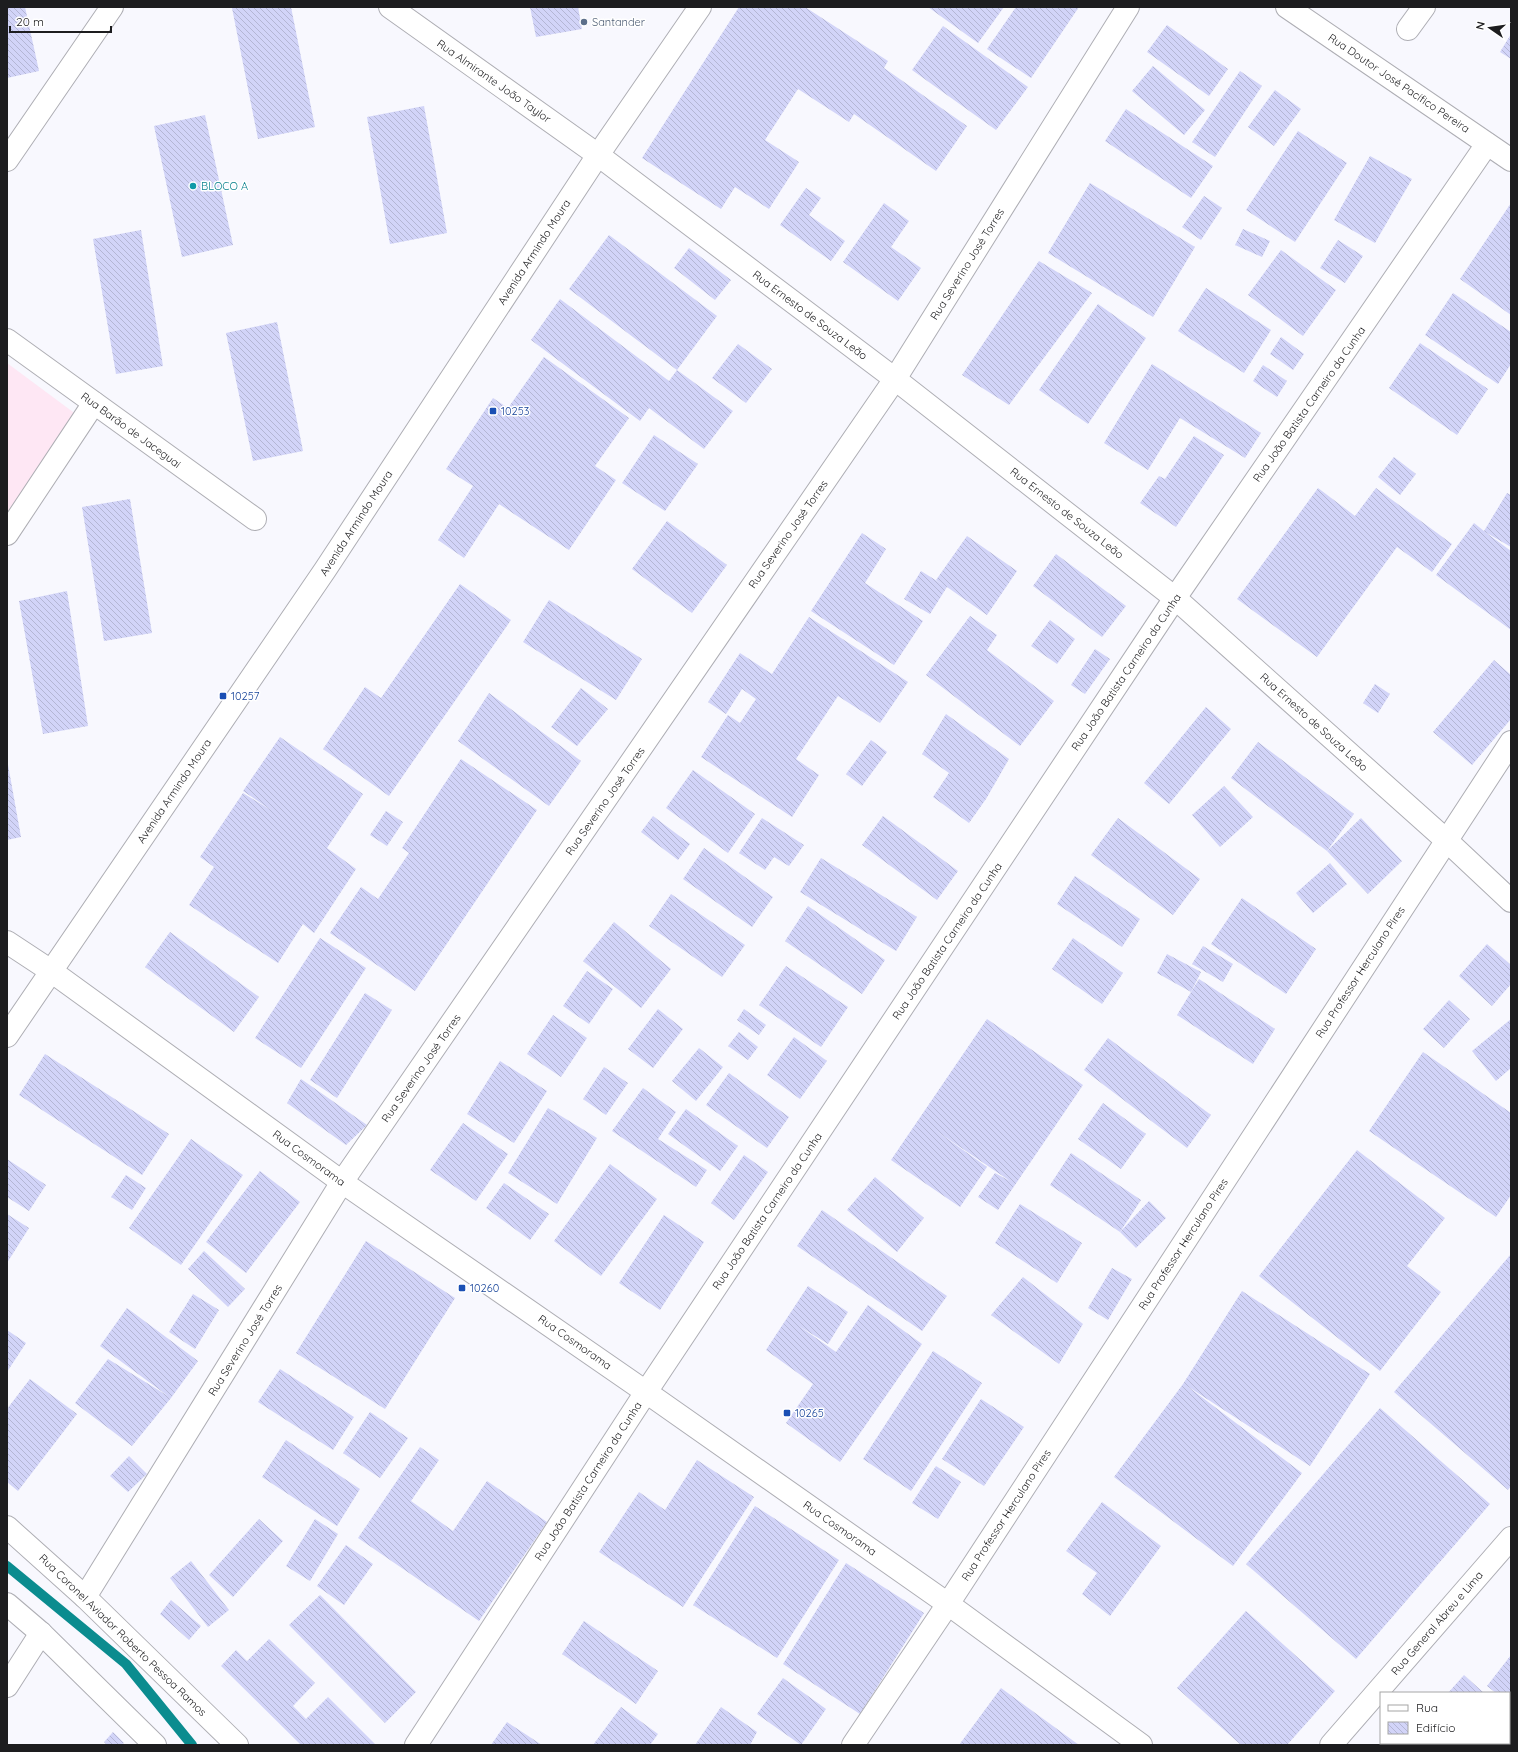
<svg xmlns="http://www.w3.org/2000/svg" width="1518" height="1752" font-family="Quicksand,sans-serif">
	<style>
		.education { fill: #fee7f4 }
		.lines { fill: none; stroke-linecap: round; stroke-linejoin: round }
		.stream { stroke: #0b8c8f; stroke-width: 10 }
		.building { fill: url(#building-back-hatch) }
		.minor-casing { stroke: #aeaeb4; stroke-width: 24 }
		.major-casing { stroke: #aeaeb4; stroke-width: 24 }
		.minor { stroke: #fff; stroke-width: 22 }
		.major { stroke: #fff; stroke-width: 22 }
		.service-dot { fill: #5c6f8a; stroke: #fff; stroke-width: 1.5 }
		.culture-dot { fill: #0f9aa8; stroke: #fff; stroke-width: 1.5 }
		.transit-dot { fill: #1a4fb4; stroke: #fff; stroke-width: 1.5 }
		.labels { text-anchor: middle; stroke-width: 3; stroke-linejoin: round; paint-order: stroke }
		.service-label { font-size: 11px; fill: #4e5e75; stroke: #fff; text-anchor: start }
		.street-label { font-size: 11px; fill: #1d1d1f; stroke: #fff }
		.culture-label { font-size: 11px; fill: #0d838f; stroke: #fff; text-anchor: start }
		.transit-label { font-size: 11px; fill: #164399; stroke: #fff; text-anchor: start }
	</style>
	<defs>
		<pattern id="building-back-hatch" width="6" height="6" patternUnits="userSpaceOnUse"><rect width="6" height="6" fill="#d2d4f8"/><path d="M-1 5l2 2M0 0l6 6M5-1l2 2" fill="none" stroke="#b4b6d4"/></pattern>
	</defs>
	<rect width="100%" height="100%" fill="#f8f8fe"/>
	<polygon class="education" points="7,363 77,415 7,519"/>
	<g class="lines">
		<polyline class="stream" points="7,1566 126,1664 192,1745"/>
	</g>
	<g class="building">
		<polygon points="7,7 25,7 39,71 7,78"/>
		<polygon points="238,7 291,7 315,127 258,139 232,8"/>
		<polygon points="530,7 578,7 582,29 536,37"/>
		<polygon points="739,7 805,7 888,61 884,68 967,126 936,171 854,114 849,122 798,89 765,140 799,162 769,209 735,187 721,209 642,158"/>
		<polygon points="928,7 1004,7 978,43"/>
		<polygon points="1016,7 1079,7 1031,78 987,49"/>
		<polygon points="1167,25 1228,69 1209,96 1147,52"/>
		<polygon points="943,26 1028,87 996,130 912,70"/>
		<polygon points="1511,34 1511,59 1500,52"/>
		<polygon points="1153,66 1205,110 1184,135 1132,91"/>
		<polygon points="1240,71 1262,86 1215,157 1192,142"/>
		<polygon points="1275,90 1301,109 1274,146 1248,127"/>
		<polygon points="424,106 447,233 390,244 367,117"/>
		<polygon points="1126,109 1213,166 1191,198 1105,141"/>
		<polygon points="205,115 233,245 182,257 154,126"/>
		<polygon points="1298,131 1347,163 1295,242 1246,210"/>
		<polygon points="1370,156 1412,179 1375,243 1334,220"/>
		<polygon points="1090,183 1195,247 1153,317 1048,253"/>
		<polygon points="806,188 821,198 809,215 845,241 831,261 780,225"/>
		<polygon points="1204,196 1222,208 1201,240 1182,227"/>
		<polygon points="884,203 909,221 891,247 921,268 898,301 843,262"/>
		<polygon points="1511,203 1511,315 1460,279"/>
		<polygon points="1243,229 1270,241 1262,257 1235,245"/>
		<polygon points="141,230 163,366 116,374 93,239"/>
		<polygon points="609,235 717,316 677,370 569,289"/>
		<polygon points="1338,240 1363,256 1345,283 1320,268"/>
		<polygon points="689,248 731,280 715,300 674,268"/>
		<polygon points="1281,250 1336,290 1303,336 1248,295"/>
		<polygon points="1039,261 1092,293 1009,405 962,375"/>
		<polygon points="1206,288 1271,330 1244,373 1178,331"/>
		<polygon points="1453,293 1511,332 1511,364 1498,384 1425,335"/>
		<polygon points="560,299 669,381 677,370 733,411 704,449 649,408 640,421 531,340"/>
		<polygon points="1098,304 1146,338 1088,424 1039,390"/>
		<polygon points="277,322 303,451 253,461 226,333"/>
		<polygon points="1281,337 1304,354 1293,370 1270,354"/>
		<polygon points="1420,343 1488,389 1457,435 1389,388"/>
		<polygon points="738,344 772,369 746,403 712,378"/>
		<polygon points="544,357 629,418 595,466 616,480 569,550 499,504 464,558 438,540 473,486 446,469 493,398 508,408"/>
		<polygon points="1152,364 1261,433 1245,458 1180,418 1148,470 1104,443"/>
		<polygon points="1263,365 1287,381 1277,397 1253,381"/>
		<polygon points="654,435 698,464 665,511 622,483"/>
		<polygon points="1194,436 1224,455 1176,527 1140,503 1159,476 1165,479"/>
		<polygon points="1394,457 1416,474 1400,495 1378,477"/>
		<polygon points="1318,488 1355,516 1376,488 1452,544 1432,572 1397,547 1317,657 1237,599"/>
		<polygon points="1507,493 1511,495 1511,547 1485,532 1511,551 1511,630 1436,575 1474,523 1484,531"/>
		<polygon points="130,499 152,633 104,641 82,507"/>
		<polygon points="667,521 727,565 692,613 632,569"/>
		<polygon points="862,533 886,549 865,583 923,621 894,665 811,611"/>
		<polygon points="967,536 1017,571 987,615 947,587 930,614 904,599 921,571 945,586 936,580"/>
		<polygon points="1056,554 1126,606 1102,637 1033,586"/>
		<polygon points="460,584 511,620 389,796 323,749 365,687 381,698"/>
		<polygon points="67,591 88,726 43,734 19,601"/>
		<polygon points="549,600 642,659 616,700 523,642"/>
		<polygon points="970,616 997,635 987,650 1054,701 1020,746 926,675"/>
		<polygon points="809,617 908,682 880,723 838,696 796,759 819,775 792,817 701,757 728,715 740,723 756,699 742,689 726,714 708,702 740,653 772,674"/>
		<polygon points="1050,620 1075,639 1057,664 1031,646"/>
		<polygon points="1095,649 1110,659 1085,694 1071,685"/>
		<polygon points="1494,660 1511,675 1511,719 1472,765 1433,732"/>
		<polygon points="1375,684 1390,694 1378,713 1363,703"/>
		<polygon points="581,688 608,709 577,746 551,727"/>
		<polygon points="489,693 581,761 549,806 458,741"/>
		<polygon points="1206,707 1231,729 1169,804 1144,783"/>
		<polygon points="946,714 1009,759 986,799 969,823 933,797 949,773 922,754"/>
		<polygon points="280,737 363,794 327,848 356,869 314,933 303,924 278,963 189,905 214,867 200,857 243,793 271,810 243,791"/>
		<polygon points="871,740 887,752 862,786 846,774"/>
		<polygon points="1258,742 1354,814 1327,851 1231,778"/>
		<polygon points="7,759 21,837 7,840"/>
		<polygon points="461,759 537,810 415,991 330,933 361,887 378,899 409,853 402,848"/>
		<polygon points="693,770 755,814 728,853 666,808"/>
		<polygon points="1224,786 1253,817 1220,847 1192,815"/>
		<polygon points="386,811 403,822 387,846 370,835"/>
		<polygon points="653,816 690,844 678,860 641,832"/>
		<polygon points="883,816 958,871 937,900 862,845"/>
		<polygon points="762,818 804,845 789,866 774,857 765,870 739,853"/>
		<polygon points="1118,818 1200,879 1173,915 1091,855"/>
		<polygon points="1361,818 1402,861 1368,894 1327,851"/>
		<polygon points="704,848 773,897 752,927 683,879"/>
		<polygon points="821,858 917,917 896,951 800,892"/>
		<polygon points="1330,863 1347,884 1313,913 1296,893"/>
		<polygon points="1075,876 1140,919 1122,947 1057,904"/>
		<polygon points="671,894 745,945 722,977 649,926"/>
		<polygon points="1242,898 1316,949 1286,994 1211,944"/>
		<polygon points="808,906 885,960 862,994 785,941"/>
		<polygon points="614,922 671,969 641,1008 583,961"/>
		<polygon points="170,932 259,997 234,1032 145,967"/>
		<polygon points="320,938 366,968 301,1068 255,1038"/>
		<polygon points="1073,938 1123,973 1102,1004 1052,969"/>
		<polygon points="1487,944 1511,965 1511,984 1492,1006 1459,976"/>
		<polygon points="1203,946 1233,964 1223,982 1192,964"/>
		<polygon points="1167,954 1201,972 1191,992 1157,973"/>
		<polygon points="786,966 848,1007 821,1047 759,1005"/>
		<polygon points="587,971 613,989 589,1024 563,1006"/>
		<polygon points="1199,979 1275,1029 1253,1064 1177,1015"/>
		<polygon points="365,993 392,1010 337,1098 310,1080"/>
		<polygon points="1449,1000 1470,1019 1444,1048 1423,1029"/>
		<polygon points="658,1009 683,1029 653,1068 628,1049"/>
		<polygon points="744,1009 766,1025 759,1035 737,1020"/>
		<polygon points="553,1015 587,1038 561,1077 527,1054"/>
		<polygon points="987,1019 1083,1085 998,1210 978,1197 995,1173 1010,1181 935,1130 987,1167 960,1207 891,1160"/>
		<polygon points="1511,1019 1511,1068 1496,1081 1472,1051"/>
		<polygon points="739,1032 758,1047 748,1060 728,1046"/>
		<polygon points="794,1037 827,1061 800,1099 767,1075"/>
		<polygon points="1108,1038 1211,1115 1187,1148 1084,1070"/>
		<polygon points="699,1048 723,1067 696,1101 672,1081"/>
		<polygon points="1423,1052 1511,1113 1511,1195 1496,1217 1369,1131"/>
		<polygon points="45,1054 169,1134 142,1175 19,1095"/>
		<polygon points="500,1061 547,1091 514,1143 467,1114"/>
		<polygon points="604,1067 628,1083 606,1115 583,1099"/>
		<polygon points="729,1073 789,1117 767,1148 706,1105"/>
		<polygon points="301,1079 367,1125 346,1145 287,1103"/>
		<polygon points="643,1088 676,1112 658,1139 707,1170 696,1187 612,1131"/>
		<polygon points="1103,1103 1146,1134 1121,1169 1078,1139"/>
		<polygon points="548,1108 597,1138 557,1204 508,1173"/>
		<polygon points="686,1109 738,1146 720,1171 668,1134"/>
		<polygon points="463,1123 508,1154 476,1201 430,1170"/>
		<polygon points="191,1139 243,1175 181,1265 129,1228"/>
		<polygon points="1357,1150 1445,1218 1407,1266 1441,1292 1380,1371 1259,1276"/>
		<polygon points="1071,1153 1141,1200 1120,1232 1050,1185"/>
		<polygon points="744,1155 768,1172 734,1220 711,1203"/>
		<polygon points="7,1159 46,1185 29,1211 7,1197"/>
		<polygon points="610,1164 657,1199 601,1276 554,1241"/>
		<polygon points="260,1171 300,1202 246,1273 206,1242"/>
		<polygon points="126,1175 146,1188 132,1210 111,1197"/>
		<polygon points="875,1177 924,1218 897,1252 847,1210"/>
		<polygon points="504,1183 549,1214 530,1240 486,1208"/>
		<polygon points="1149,1201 1166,1218 1136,1248 1120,1232"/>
		<polygon points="1020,1204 1082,1243 1057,1283 995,1243"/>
		<polygon points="822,1210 947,1296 922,1331 797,1246"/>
		<polygon points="7,1214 29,1228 7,1263"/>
		<polygon points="664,1215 704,1242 660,1310 619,1283"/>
		<polygon points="366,1241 455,1298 385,1409 296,1353"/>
		<polygon points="204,1251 245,1289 228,1307 188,1269"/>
		<polygon points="1511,1254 1511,1486 1508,1490 1394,1392"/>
		<polygon points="1112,1268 1132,1279 1108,1320 1088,1308"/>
		<polygon points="1023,1277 1083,1324 1059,1364 991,1315"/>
		<polygon points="808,1286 848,1312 828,1344 799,1326 836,1352 868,1305 922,1344 840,1462 786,1423 813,1384 766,1350"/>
		<polygon points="1242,1291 1370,1374 1310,1466 1187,1386 1302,1473 1233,1566 1114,1477 1183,1384"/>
		<polygon points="193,1294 219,1310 195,1349 169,1332"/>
		<polygon points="127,1308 198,1361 171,1398 132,1446 75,1403 108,1359 168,1396 100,1346"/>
		<polygon points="7,1330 26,1343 7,1372"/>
		<polygon points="933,1351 982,1383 911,1491 863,1459"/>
		<polygon points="280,1369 354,1417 333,1450 258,1402"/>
		<polygon points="30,1379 77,1414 18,1491 7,1482 7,1409"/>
		<polygon points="981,1399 1024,1427 984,1486 942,1459"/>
		<polygon points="1380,1408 1490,1504 1356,1659 1246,1564"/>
		<polygon points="370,1412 408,1438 380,1478 343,1453"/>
		<polygon points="286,1440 360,1489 337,1526 262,1477"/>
		<polygon points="420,1447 439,1460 411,1501 453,1531 487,1481 547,1522 479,1621 358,1538"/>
		<polygon points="129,1456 147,1474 128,1492 110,1476"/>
		<polygon points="697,1460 754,1497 683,1607 599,1552 639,1492 665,1510"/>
		<polygon points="936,1466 961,1482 938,1519 912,1503"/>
		<polygon points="1102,1502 1161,1546 1110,1616 1082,1594 1097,1573 1066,1551"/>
		<polygon points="755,1506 839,1560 777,1658 693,1605"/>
		<polygon points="259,1519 283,1541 233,1597 209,1575"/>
		<polygon points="315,1519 338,1534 310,1581 286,1566"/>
		<polygon points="346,1545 373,1564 344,1605 317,1586"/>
		<polygon points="191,1561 229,1610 208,1627 170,1578"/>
		<polygon points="846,1563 924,1613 860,1714 783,1664"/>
		<polygon points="320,1595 416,1692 385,1723 289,1625"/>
		<polygon points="171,1600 201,1626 189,1640 160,1614"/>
		<polygon points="1246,1611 1335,1691 1287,1745 1241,1745 1177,1688"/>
		<polygon points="584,1621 658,1671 636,1704 562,1654"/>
		<polygon points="269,1639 315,1683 293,1706 306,1719 328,1697 376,1745 301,1745 221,1666 236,1650 247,1661"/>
		<polygon points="1511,1655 1511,1705 1509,1703 1509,1693 1496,1693 1487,1686"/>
		<polygon points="1464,1675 1484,1693 1448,1693"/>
		<polygon points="783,1678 826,1709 801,1745 757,1714"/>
		<polygon points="1001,1688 1079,1745 959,1745"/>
		<polygon points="621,1707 658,1734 650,1745 593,1745"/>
		<polygon points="721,1707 757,1732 750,1745 695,1745"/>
		<polygon points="1509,1716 1511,1718 1511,1745 1401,1745 1403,1743 1509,1743"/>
		<polygon points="507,1722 542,1745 491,1745"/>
		<polygon points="113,1732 124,1743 121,1745 107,1745 104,1742"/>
	</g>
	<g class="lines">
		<g class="minor-casing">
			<g id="minor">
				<polyline points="390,7 598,155 895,379 1175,598 1446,840 1511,901"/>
				<polyline points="1287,7 1511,160"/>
				<polyline points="1408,29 1424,7"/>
				<polyline points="7,160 112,7"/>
				<polyline points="7,340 255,519"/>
				<polyline points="7,534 94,403"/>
				<polyline points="7,942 51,971 342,1182 646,1392 948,1604 1141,1745"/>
				<polyline points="7,1527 85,1597 237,1745"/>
				<polyline points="85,1597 342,1182 895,379 1128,7"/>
				<polyline points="7,1604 41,1633 155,1745"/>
				<polyline points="7,1686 41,1633"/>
				<polyline points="416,1745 646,1392 1175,598 1487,144"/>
				<polyline points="853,1745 948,1604 1511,742"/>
				<polyline points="1331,1745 1511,1538"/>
			</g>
		</g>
		<g class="major-casing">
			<polyline id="major" points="7,1036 325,570 598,155 700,7"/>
		</g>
		<use href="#minor" class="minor"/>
		<use href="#major" class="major"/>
	</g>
	<circle class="service-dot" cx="584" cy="22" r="4"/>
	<circle class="culture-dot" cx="193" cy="186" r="4"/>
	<g class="transit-dot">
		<rect x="489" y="407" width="8" height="8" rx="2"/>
		<rect x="219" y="692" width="8" height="8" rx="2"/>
		<rect x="458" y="1284" width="8" height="8" rx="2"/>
		<rect x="783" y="1409" width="8" height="8" rx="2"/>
	</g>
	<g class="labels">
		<g class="service-label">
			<text x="592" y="26">Santander</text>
		</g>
		<g class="street-label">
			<text transform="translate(494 81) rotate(35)" y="4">Rua Almirante João Taylor</text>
			<text transform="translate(1399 83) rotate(34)" y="4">Rua Doutor José Pacífico Pereira</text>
			<text transform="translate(534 252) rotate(-57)" y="4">Avenida Armindo Moura</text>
			<text transform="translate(967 264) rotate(-58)" y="4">Rua Severino José Torres</text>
			<text transform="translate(810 315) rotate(37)" y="4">Rua Ernesto de Souza Leão</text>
			<text transform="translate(1309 404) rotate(-55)" y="4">Rua João Batista Carneiro da Cunha</text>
			<text transform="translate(131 430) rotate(36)" y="4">Rua Barão de Jaceguai</text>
			<text transform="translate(1067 513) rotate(38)" y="4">Rua Ernesto de Souza Leão</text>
			<text transform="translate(356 523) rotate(-57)" y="4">Avenida Armindo Moura</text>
			<text transform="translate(788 534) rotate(-55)" y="4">Rua Severino José Torres</text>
			<text transform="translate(1126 672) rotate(-56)" y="4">Rua João Batista Carneiro da Cunha</text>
			<text transform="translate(1314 722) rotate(42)" y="4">Rua Ernesto de Souza Leão</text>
			<text transform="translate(174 791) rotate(-56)" y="4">Avenida Armindo Moura</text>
			<text transform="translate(605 801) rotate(-55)" y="4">Rua Severino José Torres</text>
			<text transform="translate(947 941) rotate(-56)" y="4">Rua João Batista Carneiro da Cunha</text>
			<text transform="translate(1360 972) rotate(-57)" y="4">Rua Professor Herculano Pires</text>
			<text transform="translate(421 1068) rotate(-55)" y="4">Rua Severino José Torres</text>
			<text transform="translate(309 1158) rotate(36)" y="4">Rua Cosmorama</text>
			<text transform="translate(767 1211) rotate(-56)" y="4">Rua João Batista Carneiro da Cunha</text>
			<text transform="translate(1183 1244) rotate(-57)" y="4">Rua Professor Herculano Pires</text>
			<text transform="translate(245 1340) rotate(-58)" y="4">Rua Severino José Torres</text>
			<text transform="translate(575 1342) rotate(35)" y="4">Rua Cosmorama</text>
			<text transform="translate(588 1481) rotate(-57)" y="4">Rua João Batista Carneiro da Cunha</text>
			<text transform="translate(1006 1515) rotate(-57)" y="4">Rua Professor Herculano Pires</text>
			<text transform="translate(840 1528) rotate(35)" y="4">Rua Cosmorama</text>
			<text transform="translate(1437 1623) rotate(-49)" y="4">Rua General Abreu e Lima</text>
			<text transform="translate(123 1635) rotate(44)" y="4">Rua Coronel Aviador Roberto Pessoa Ramos</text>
		</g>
		<g class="culture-label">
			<text x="201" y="190">BLOCO A</text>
		</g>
		<g class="transit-label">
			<text x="501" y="415">10253</text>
			<text x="231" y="700">10257</text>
			<text x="470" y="1292">10260</text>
			<text x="795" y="1417">10265</text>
		</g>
	</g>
	<rect width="1518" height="1752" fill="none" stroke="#1d1d1f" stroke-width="16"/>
	<rect x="1380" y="1692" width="130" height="52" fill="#ffffff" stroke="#a5a5a5"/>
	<rect x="1388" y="1705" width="20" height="6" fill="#ffffff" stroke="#a5a5a5"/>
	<text x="1416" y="1712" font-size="12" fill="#1d1d1f">Rua</text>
	<rect x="1388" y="1722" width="20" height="12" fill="url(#building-back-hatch)" stroke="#a5a5a5"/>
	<text x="1416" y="1732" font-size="12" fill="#1d1d1f">Edifício</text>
	<g transform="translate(1490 28) rotate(283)" stroke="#ffffff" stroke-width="3" paint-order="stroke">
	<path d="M0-3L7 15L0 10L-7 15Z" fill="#1d1d1f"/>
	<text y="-6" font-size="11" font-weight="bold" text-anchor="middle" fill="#1d1d1f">N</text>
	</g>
	<path d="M10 26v6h101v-6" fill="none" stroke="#1d1d1f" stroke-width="2"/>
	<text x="16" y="26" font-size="12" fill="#1d1d1f" stroke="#ffffff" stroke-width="3" paint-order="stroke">20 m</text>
</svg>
